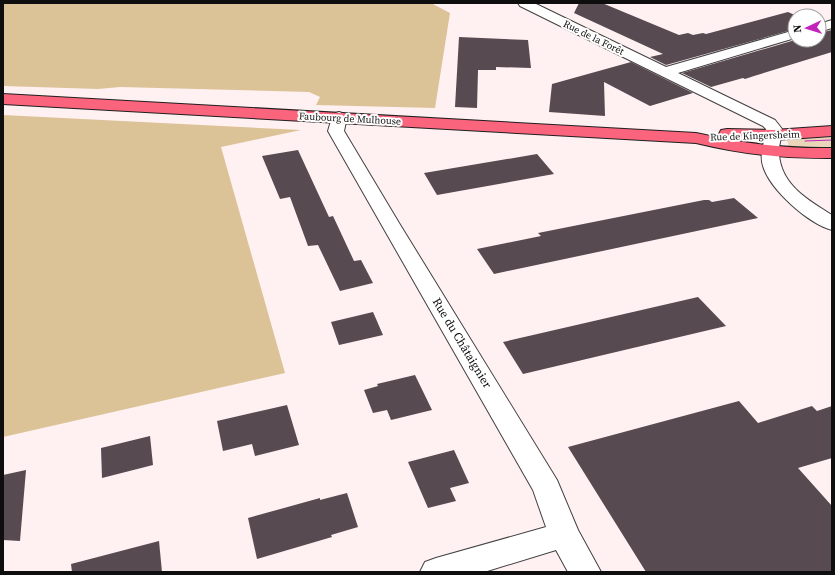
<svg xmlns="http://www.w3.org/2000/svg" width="835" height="575" font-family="'Source Serif 4',serif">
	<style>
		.green { fill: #ead5b8 }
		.forest { fill: #dbc397 }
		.building { fill: #574a51 }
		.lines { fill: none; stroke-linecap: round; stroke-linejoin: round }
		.minor-casing { stroke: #414141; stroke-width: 2 }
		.major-casing { stroke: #1f1f1f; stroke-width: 2 }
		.minor { fill: #fff; fill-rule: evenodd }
		.major { fill: #fa647c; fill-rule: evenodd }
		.tram { stroke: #c123bb; stroke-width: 1 }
		.labels { text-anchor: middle; stroke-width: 4; stroke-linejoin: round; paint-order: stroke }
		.far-street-label { font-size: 10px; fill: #0e0e0e; stroke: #fff }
		.street-label { font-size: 12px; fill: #0e0e0e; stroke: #fff }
	</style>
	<rect width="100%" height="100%" fill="#fff0f1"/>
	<polygon class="green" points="832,137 832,149 789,147 787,140"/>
	<g class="forest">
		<polygon points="3,3 431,3 450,13 435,108 316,105 320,97 309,92 120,87 98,89 3,86"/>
		<polygon points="3,115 301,130 221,147 285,373 3,437"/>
	</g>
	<g class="building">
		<polygon points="579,3 602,3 679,35 688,33 693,35 703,33 706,34 788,12 797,16 795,16 795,29 666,65 650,57 663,54 574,13"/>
		<polygon points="832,30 832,52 754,76 745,79 743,78 711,87 682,73 795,40 819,40 819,33"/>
		<polygon points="459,37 528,40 531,68 496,67 496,70 478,70 477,108 455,107"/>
		<polygon points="631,62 693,93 650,106 604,82 605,116 549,112 552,84"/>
		<polygon points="298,150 329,217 333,216 354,261 361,260 373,283 340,291 318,245 308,246 290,197 280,199 262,156"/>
		<polygon points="537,154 554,174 437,195 424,173"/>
		<polygon points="734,198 758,218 494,274 477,249 541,236 538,233 704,200 709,200 712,202"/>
		<polygon points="698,297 726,326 523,374 503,342"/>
		<polygon points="373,312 383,335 339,345 331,322"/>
		<polygon points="415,375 432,410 391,420 387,410 373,413 364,390 378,386 377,384"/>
		<polygon points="739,401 758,423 812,406 817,411 832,406 832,458 798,468 832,506 832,572 646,572 568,447"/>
		<polygon points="287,405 299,445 255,456 252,444 223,451 217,421"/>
		<polygon points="150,436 153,465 102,478 101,448"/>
		<polygon points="454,450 469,483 450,488 456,501 428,508 408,462"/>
		<polygon points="26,470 20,541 3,540 3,475"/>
		<polygon points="347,493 358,527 331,535 332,537 257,559 248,518 320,498 320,500"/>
		<polygon points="159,541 162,572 72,572 71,564"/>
	</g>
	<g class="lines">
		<g class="minor-casing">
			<g id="minor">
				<path d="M 518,3 L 534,3 L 666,67 L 795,30 L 795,38 L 678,73 L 775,120 L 782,129 C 782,137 778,146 779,154 C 781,185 808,200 832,215 L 832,230 C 809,224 770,190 763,166 C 759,153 765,142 766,129 L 763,126 L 520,6 Z"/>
				<polygon points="832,20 832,28 819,32 819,24"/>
				<polygon points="339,112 345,114 347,117 344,131 399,223 557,480 578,530 601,572 568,572 556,550 484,572 420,572 425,562 436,558 546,527 533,490 328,131 333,114"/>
			</g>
		</g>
		<g class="major-casing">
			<g id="major">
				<path d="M 3,94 L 696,133 C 741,143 786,149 832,148 L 832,158 C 786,159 741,154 696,143 L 3,104 Z"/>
				<polygon points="832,126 832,136 774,140 727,139 721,138 719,134 721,130 727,129 774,130"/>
			</g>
		</g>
		<use href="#minor" class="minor"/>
		<use href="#major" class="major"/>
		<polyline class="tram" points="805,141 832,140"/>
	</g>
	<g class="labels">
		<g class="far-street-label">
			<text transform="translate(594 37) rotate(26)" y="4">Rue de la Forêt</text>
			<text transform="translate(350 118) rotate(3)" y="4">Faubourg de Mulhouse</text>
			<text transform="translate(755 135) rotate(-2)" y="4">Rue de Kingersheim</text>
		</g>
		<g class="street-label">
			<text transform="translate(462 343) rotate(59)" y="4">Rue du Châtaignier</text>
		</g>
	</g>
	<rect width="835" height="575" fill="none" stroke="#0e0e0e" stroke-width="8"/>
	<g transform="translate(807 28) rotate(266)"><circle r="19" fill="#ffffff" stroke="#9f9f9f"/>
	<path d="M0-3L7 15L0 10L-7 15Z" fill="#c123bb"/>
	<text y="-6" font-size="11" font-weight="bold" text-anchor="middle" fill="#0e0e0e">N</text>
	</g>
</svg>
